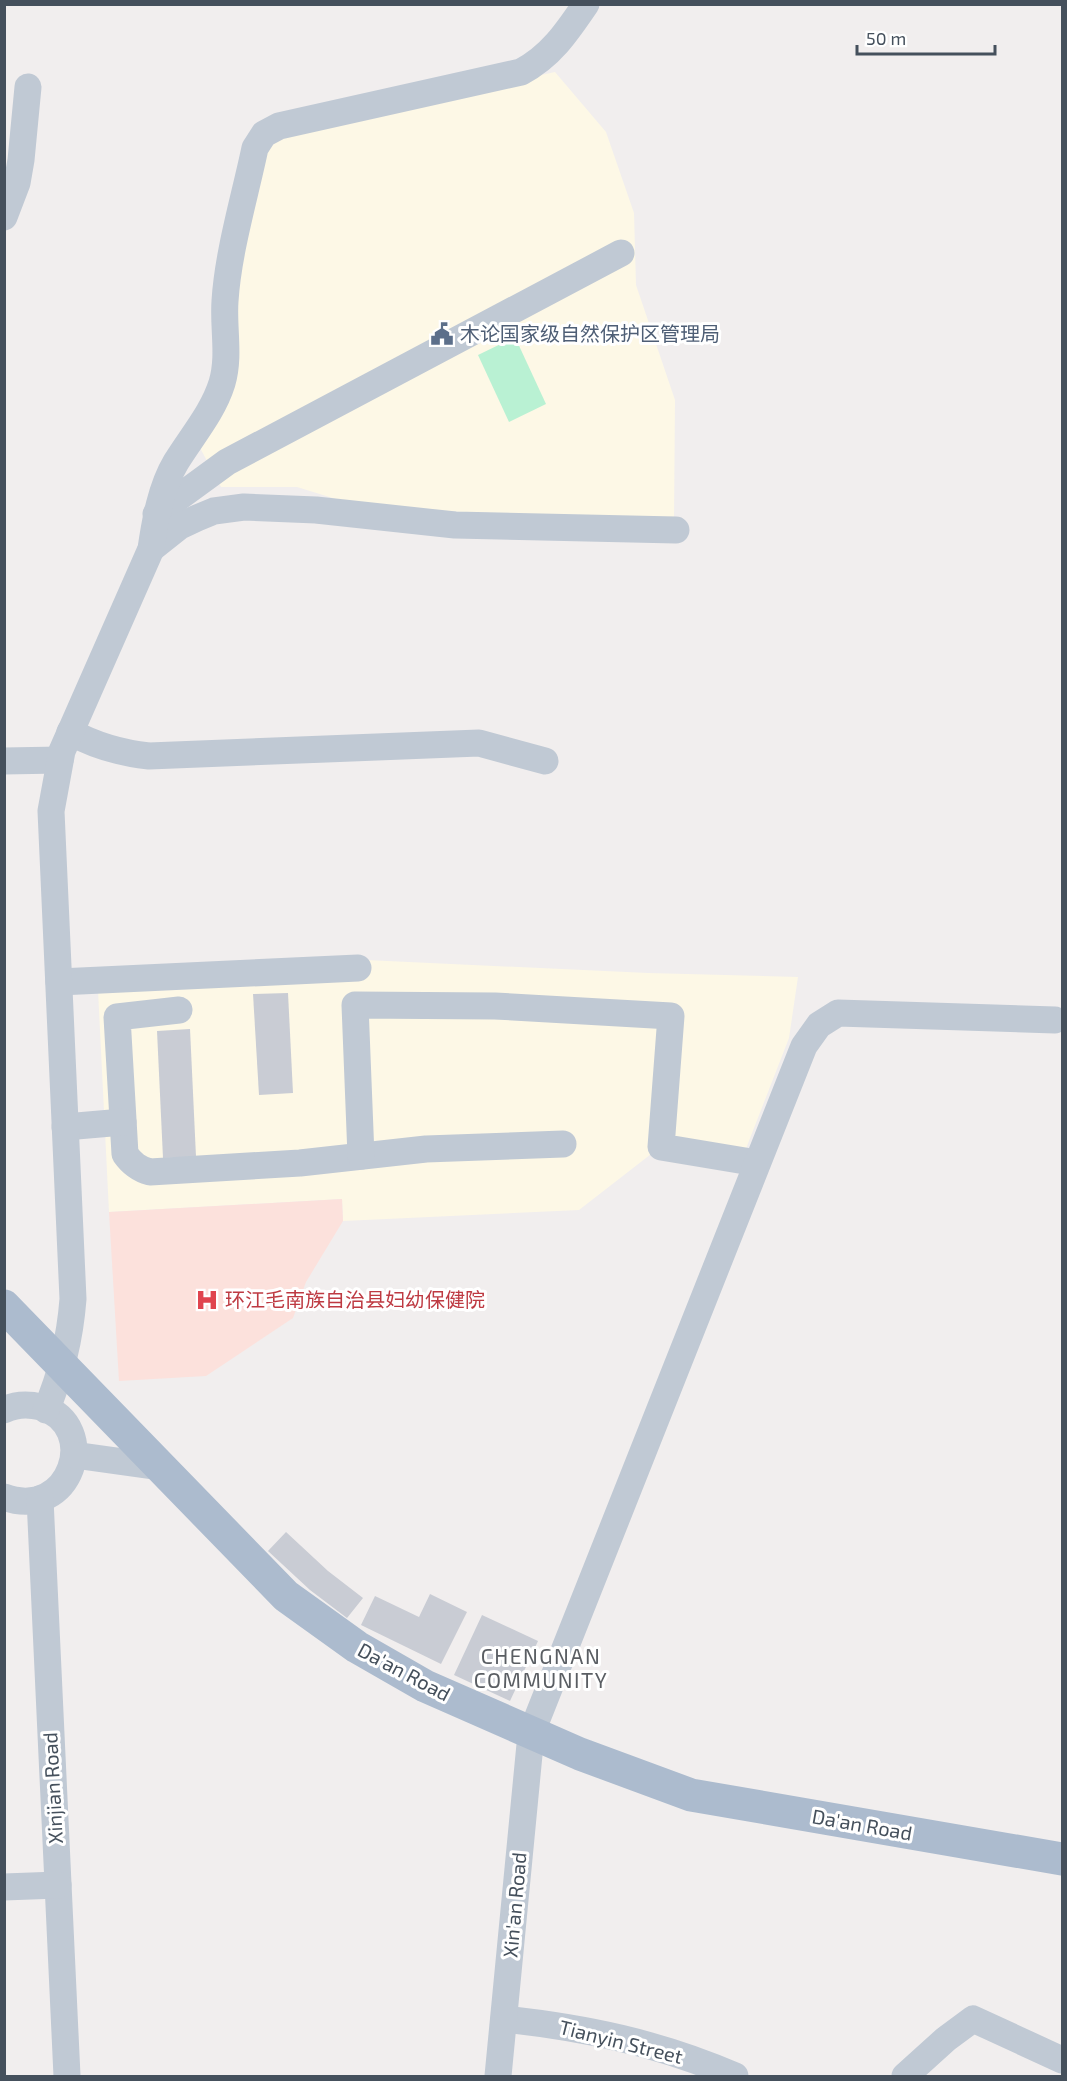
<svg xmlns="http://www.w3.org/2000/svg" width="1067" height="2081" font-family="'Exo 2','Noto Sans SC',sans-serif">
	<style>
		.commercial { fill: #fdf8e6 }
		.medical { fill: #fce1dc }
		.green { fill: #b9f1d3 }
		.building { fill: #c9ccd4 }
		.lines { fill: none; stroke-linecap: round; stroke-linejoin: round }
		.minor { stroke: #c0c9d4; stroke-width: 27 }
		.major { stroke: #acbbce; stroke-width: 33 }
		.labels { text-anchor: middle; stroke-width: 6; stroke-linejoin: round; paint-order: stroke }
		.service-label { font-size: 20px; fill: #4e5e75; stroke: #fff; text-anchor: start }
		.health-label { font-size: 20px; fill: #be3a42; stroke: #fff; text-anchor: start }
		.street-label { font-size: 20px; fill: #45505c; stroke: #fff }
		.neighbourhood-label { font-size: 21px; letter-spacing: 1.5px; fill: #5a5e63; stroke: #fff }
	</style>
	<rect width="100%" height="100%" fill="#f1eeee"/>
	<g class="commercial">
		<polygon points="555,72 606,132 634,213 636,285 675,400 674,520 365,508 297,487 221,487 199,446 260,150 287,130"/>
		<polygon points="366,960 648,973 798,977 789,1038 740,1164 655,1151 579,1210 343,1221 342,1199 109,1212 98,990"/>
	</g>
	<polygon class="medical" points="342,1199 343,1221 306,1282 293,1318 206,1376 119,1381 109,1212"/>
	<polygon class="green" points="515,337 546,404 509,422 478,355"/>
	<g class="building">
		<polygon points="288,993 293,1093 259,1095 253,994"/>
		<polygon points="190,1029 196,1157 163,1158 157,1031"/>
		<polygon points="286,1532 328,1571 363,1598 347,1618 310,1590 268,1551"/>
		<polygon points="430,1594 467,1612 441,1664 361,1625 375,1596 419,1617"/>
		<polygon points="482,1615 538,1641 510,1701 454,1675"/>
	</g>
	<g class="lines">
		<g class="minor">
			<polyline points="4,217 17,183 21,160 28,87"/>
			<polyline points="156,514 227,462 621,253"/>
			<polyline points="151,549 180,526 197,518 214,511 244,507 316,510 455,525 676,530"/>
			<path d="M 70,732 C 96,746 120,753 149,756 L 479,743 L 545,761"/>
			<polyline points="4,761 60,760"/>
			<polyline points="59,982 358,968"/>
			<path d="M 179,1010 L 117,1017 L 125,1154 C 132,1164 139,1169 150,1172 L 300,1163 L 426,1149 L 563,1144"/>
			<polyline points="65,1127 123,1122"/>
			<polyline points="361,1156 355,1005 495,1006 671,1016 661,1147 757,1163"/>
			<path d="M 4,1410 C 16,1404 29,1404 41,1407 C 102,1426 71,1522 4,1497"/>
			<path d="M 46,1410 C 62,1373 70,1338 73,1299 L 51,811 L 62,751 L 151,549 C 155,521 161,487 176,462 C 192,436 213,412 222,383 C 230,356 223,328 225,301 C 228,252 245,196 255,148 L 264,134 L 279,126 L 521,72 C 551,56 567,32 586,4"/>
			<polyline points="74,1455 160,1467"/>
			<polyline points="40,1499 67,2076"/>
			<polyline points="4,1887 58,1885"/>
			<path d="M 504,2019 C 586,2028 659,2043 735,2076"/>
			<polyline points="498,2076 531,1734 804,1046 819,1025 838,1013 1055,1020"/>
			<polyline points="905,2076 946,2039 973,2019 1062,2060"/>
		</g>
		<polyline class="major" points="4,1306 286,1596 357,1647 425,1686 580,1754 691,1795 1062,1859"/>
	</g>
	<defs>
		<g id="civic-bare" transform="scale(1.8)"><path d="M-.6-6.5H3V-4.5H.6V-3L4-1V1h2V6H-6V1h2V-1L-.6-3ZM-1.2 2.5V6h2.4V2.5Z" fill="#5c6f8a" stroke="#fff" stroke-width="2.5" paint-order="stroke"/></g>
		<g id="hospital-bare" transform="scale(1.8)"><path d="M-5-5h3v3.5h4V-5h3V5h-3V1.5h-4V5h-3Z" fill="#e0444e" stroke="#fff" stroke-width="2.5" paint-order="stroke"/></g>
	</defs>
	<g fill-rule="evenodd">
		<use href="#civic-bare" x="442" y="334"/>
		<use href="#hospital-bare" x="207" y="1300"/>
	</g>
	<g class="labels">
		<g class="service-label">
			<text x="460" y="341">木论国家级自然保护区管理局</text>
		</g>
		<g class="health-label">
			<text x="225" y="1307">环江毛南族自治县妇幼保健院</text>
		</g>
		<g class="street-label">
			<text transform="translate(404 1672) rotate(28)" y="7">Da'an Road</text>
			<text transform="translate(53 1788) rotate(-93)" y="7">Xinjian Road</text>
			<text transform="translate(862 1825) rotate(10)" y="7">Da'an Road</text>
			<text transform="translate(515 1905) rotate(-85)" y="7">Xin'an Road</text>
			<text transform="translate(621 2042) rotate(14)" y="7">Tianyin Street</text>
		</g>
		<g class="neighbourhood-label">
			<text x="541" y="1664">CHENGNAN<tspan x="541" dy="24">COMMUNITY</tspan></text>
		</g>
	</g>
	<rect width="1067" height="2081" fill="none" stroke="#45505c" stroke-width="12"/>
	<path d="M857 45v9h138v-9" fill="none" stroke="#45505c" stroke-width="3"/>
	<text x="866" y="45" font-size="18" fill="#45505c" stroke="#ffffff" stroke-width="4.5" paint-order="stroke">50 m</text>
</svg>
